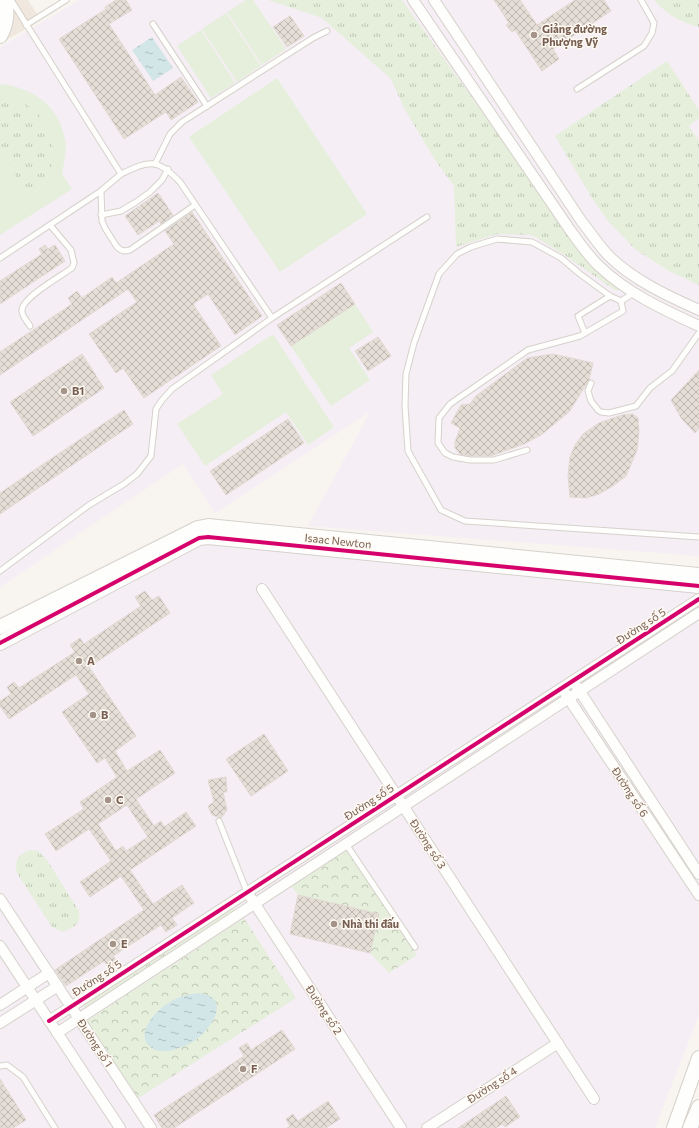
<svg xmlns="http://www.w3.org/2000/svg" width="699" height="1128" font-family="Commissioner,sans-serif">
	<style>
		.residential { fill: #f0e8de }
		.education { fill: #f5eef5 }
		.grass { fill: url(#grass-tufts) }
		.park { fill: url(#park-crowns) }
		.garden { fill: #e6efdc }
		.water { fill: url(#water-ripples) }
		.building { fill: url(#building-cross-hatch); stroke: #e1d9d2; fill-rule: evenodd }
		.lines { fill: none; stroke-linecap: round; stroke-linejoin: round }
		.lane-casing { stroke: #d6d1cb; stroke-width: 7 }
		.street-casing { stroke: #d6d1cb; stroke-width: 12 }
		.secondary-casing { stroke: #d6d1cb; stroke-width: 16 }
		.lane { stroke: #fefefd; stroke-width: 5 }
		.street { stroke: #fefefd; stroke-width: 10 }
		.secondary { stroke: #fefefd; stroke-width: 14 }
		.cycleway-casing { stroke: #fefaf3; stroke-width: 6 }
		.cycleway { stroke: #d6006c; stroke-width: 4 }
		.poi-dot { fill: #a49388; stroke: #fefaf3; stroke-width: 1.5 }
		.labels { text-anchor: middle; stroke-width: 3; stroke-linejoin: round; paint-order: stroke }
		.poi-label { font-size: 11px; font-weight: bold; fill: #775e50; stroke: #fefaf3; text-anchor: start }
		.street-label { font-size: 11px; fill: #775e50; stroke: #fefaf3 }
	</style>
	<defs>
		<pattern id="grass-tufts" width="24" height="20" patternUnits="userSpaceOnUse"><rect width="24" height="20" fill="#e6efdc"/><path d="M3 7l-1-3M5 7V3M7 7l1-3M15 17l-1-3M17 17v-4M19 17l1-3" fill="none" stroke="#bfc5b5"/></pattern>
		<pattern id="park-crowns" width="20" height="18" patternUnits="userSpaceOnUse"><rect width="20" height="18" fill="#e6efdc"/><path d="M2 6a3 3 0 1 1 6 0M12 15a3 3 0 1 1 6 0" fill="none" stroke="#bfc5b5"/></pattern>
		<pattern id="water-ripples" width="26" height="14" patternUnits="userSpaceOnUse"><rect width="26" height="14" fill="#d2e6e8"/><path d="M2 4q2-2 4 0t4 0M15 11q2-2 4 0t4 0" fill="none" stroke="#afbebe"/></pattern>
		<pattern id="building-cross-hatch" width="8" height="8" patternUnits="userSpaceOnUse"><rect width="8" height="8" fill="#e5ded7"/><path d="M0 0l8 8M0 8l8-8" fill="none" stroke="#beb7b1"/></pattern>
	</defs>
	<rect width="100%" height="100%" fill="#f8f5f0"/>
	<polygon class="residential" points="0,0 28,0 41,20 0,44"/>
	<g class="education">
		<polygon points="80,0 699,0 699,556 308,526 370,412 215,513 183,464 0,587 0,47"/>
		<polygon points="200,541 699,589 699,1015 655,1128 0,1128 0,649"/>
	</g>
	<g class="grass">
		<polygon points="268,0 402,0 594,268 619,289 616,291 566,256 532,235 497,234 456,247 454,186 435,160 404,108 391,79 322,18"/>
		<path d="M 654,0 L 699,0 L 699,27 C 682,23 666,14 654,0 Z"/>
		<polygon points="667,61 699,110 699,118 689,126 699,141 699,285 669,271 636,250 608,221 592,198 555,136"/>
		<path d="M 0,99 C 10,99 21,100 29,106 C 50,120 61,155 48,177 C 43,185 36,192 29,198 L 0,152 Z"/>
		<path d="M 30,850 L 38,851 L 47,860 L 79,911 C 81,925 74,927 63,932 L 52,927 L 18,875 C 13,863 17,854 30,850 Z"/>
		<polygon points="232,909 235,909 236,911 86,1010 84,1009 84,1005"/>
	</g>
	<g class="park">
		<polygon points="348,850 417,955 389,973 370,953 379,914 298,895 291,886"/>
		<polygon points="244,918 296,998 132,1102 84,1023"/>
	</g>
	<g class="garden">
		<polygon points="246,0 253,0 286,49 262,65 227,12"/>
		<polygon points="226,13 261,66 237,82 202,29"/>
		<polygon points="201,30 235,83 211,98 177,46"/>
		<polygon points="277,78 367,214 280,272 189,137"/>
		<path d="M 0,84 C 32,87 60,106 65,140 C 67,151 64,163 62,174 L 72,189 L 0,235 L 0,152 L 29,198 C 36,192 44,185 48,177 C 60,154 50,117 27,105 C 19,100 9,99 0,99 Z"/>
		<polygon points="355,304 373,332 349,348 370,380 331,406 291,346"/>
		<polygon points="273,334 334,427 308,445 286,412 205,466 177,424 223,394 211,375"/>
	</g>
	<g class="water">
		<polygon points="152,37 173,68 153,81 132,50"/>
		<path d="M 199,993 C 233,997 211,1030 194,1041 C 187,1046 177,1049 169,1051 C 161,1052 155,1051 149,1046 C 135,1033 157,1010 168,1003 C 177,997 188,994 199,993 Z"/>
	</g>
	<g class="building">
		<polygon points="116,0 126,0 132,10 109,24 155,95 181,77 198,102 171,120 166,112 124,139 59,39 106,9 105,7"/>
		<polygon points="494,0 520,0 537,25 575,0 604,0 611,11 553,49 559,59 542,71 515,30 512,32 506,25 509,23"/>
		<polygon points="290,16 304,36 287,47 273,27"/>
		<polygon points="158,193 173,215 161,224 159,221 138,235 125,216"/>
		<polygon points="192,212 262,316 235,335 208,294 193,304 221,346 144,398 123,368 116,373 89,334 137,302 128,289 0,375 0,352 72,304 68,298 77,291 82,298 112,277 116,283 174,244 165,231"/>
		<polygon points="45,245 48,249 55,245 65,261 0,304 0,281 42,254 39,249"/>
		<polygon points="341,283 355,304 291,346 277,325"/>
		<polygon points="378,337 391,356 368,371 355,351"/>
		<polygon points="82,354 104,388 33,436 10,402"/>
		<polygon points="553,354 593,363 589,380 569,412 541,435 524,444 491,456 470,456 460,454 455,448 455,442 460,428 451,423 461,405 470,404 476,396 527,358"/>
		<polygon points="699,370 699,428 695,433 681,418 671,400"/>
		<polygon points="124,410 133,424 0,514 0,493"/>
		<polygon points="633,414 638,418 639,432 637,450 626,476 613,486 599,494 586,498 570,497 568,476 570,457 575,445 583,434 599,423 622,415"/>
		<polygon points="288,419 304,443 226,495 210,471"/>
		<path d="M 145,591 L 152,600 L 159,596 L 170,613 L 89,667 L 136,736 L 115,751 L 127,771 L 160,750 L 175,773 L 136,799 L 154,826 L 161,821 L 164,827 L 186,812 L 196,826 L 130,870 L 153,904 L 182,885 L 194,903 L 172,918 L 177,925 L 166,932 L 161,925 L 113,956 L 118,963 L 109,968 L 104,961 L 66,986 L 55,970 L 144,910 L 121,876 L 90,897 L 80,882 L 111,861 L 89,829 L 56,851 L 45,834 L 84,809 L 80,802 L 117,777 L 105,758 L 97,763 L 62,712 L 89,694 L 76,675 L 9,719 L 0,706 L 0,701 L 11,694 L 7,687 L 14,682 L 19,688 L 75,652 L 70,645 L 80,638 L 84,644 L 141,606 L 135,597 ZM 127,805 L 148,837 L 126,851 L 123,846 L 116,851 L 98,824 Z"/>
		<polygon points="264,734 288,771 251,796 226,759"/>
		<polygon points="226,777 227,792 223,792 227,810 221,818 212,815 208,806 214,802 208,780"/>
		<polygon points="298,895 379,914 370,953 290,934"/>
		<polygon points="282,1030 295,1049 174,1128 162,1128 154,1115 244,1056 239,1048 247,1043 251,1050"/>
		<polygon points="0,1079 26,1120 13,1128 0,1128"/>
		<polygon points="506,1096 520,1117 505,1127 502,1124 496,1128 458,1128"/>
		<polygon points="328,1101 340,1119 326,1128 287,1128 290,1126 286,1119 293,1114 298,1121"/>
	</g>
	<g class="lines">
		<g class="lane-casing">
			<g id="lane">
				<path d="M 11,0 L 121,174 C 151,160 156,158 180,182 L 272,318 L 427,217"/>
				<polyline points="153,24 207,106"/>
				<polyline points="26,25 66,0"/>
				<polyline points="577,89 644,46 652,33 654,23 641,0"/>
				<polyline points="155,164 170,134 182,122 313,38 327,31"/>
				<polyline points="101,191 102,221 105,228 117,247 121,250 125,251 130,250 195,205"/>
				<polyline points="101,215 121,211 136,202 150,192 162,180 168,169"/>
				<polyline points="0,258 101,191 121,174"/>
				<polyline points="634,293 621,301 610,296 580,274 561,258 532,242 497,239 471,247 457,254 439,274 414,343 406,374 405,406 408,451 441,510 465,521 699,537"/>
				<path d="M 30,326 C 27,321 21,315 22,310 C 23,297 61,276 72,268 L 74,263 L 71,250 L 50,225"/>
				<polyline points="585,333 578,316 610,296"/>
				<polyline points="591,383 588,391 591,401 598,410 601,412 609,413 636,406 650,388 672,371 699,333"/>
				<polyline points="527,450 494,460 470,460 453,457 445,453 438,443 439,418 450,404 528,350 580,336 623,311 621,301"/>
				<polyline points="0,571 89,505 124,484 137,474 151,456 156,409 162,400 172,389 272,318"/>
				<polyline points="219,821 247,892"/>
				<polyline points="346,844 415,947"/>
				<polyline points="0,1066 7,1065 23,1077 55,1128"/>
			</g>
		</g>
		<g class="street-casing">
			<g id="street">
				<path d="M 413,0 L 570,230 C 579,242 588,256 599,266 C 627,293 664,310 699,326"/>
				<path d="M 434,0 L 582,222 C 591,233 599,246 609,256 C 633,280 668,296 699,310"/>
				<polyline points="262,589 594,1099"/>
				<polyline points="577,687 699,874"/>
				<polyline points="565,693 699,895"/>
				<polyline points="251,898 401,1128"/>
				<polyline points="0,899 151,1128"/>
				<polyline points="0,946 120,1128"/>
				<polyline points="0,1005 49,973"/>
				<polyline points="49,1021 699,599"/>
				<polyline points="0,1023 58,986"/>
				<polyline points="57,1033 699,613"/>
				<polyline points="427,1128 558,1043"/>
			</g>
		</g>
		<g class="secondary-casing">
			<g id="secondary">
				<path d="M 0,36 C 7,24 7,13 6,0"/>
				<polyline points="0,627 198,528 208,526 699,575"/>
				<polyline points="0,643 199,538 208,537 699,586"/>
				<polyline points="674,1128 699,1058"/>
				<polyline points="690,1128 699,1107"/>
			</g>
		</g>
		<use href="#lane" class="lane"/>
		<use href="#street" class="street"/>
		<use href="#secondary" class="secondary"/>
		<g class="cycleway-casing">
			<g id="cycleway">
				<polyline points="0,643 199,538 208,537 699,586"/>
				<polyline points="49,1021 699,599"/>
			</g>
		</g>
		<use href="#cycleway" class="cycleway"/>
	</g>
	<g class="poi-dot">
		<circle cx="534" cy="35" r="4"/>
		<circle cx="64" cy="391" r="4"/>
		<circle cx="79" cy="661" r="4"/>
		<circle cx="93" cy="715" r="4"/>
		<circle cx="108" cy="800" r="4"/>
		<circle cx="334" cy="924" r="4"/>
		<circle cx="113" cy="944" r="4"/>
		<circle cx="243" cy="1069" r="4"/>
	</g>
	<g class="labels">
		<g class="poi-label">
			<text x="542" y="33">Giảng đường<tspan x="542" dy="13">Phượng Vỹ</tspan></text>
			<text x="72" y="395">B1</text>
			<text x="87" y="665">A</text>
			<text x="101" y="719">B</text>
			<text x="116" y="804">C</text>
			<text x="342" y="928">Nhà thi đấu</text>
			<text x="121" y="948">E</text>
			<text x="251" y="1073">F</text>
		</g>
		<g class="street-label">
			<text transform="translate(338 541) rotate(6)" y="4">Isaac Newton</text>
			<text transform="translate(641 626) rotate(-33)" y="4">Đường số 5</text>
			<text transform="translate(630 792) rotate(57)" y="4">Đường số 6</text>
			<text transform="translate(369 802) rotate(-33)" y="4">Đường số 5</text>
			<text transform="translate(428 844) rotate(57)" y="4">Đường số 3</text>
			<text transform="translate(97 978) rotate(-33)" y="4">Đường số 5</text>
			<text transform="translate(324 1010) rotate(57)" y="4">Đường số 2</text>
			<text transform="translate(95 1043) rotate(57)" y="4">Đường số 1</text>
			<text transform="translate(492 1085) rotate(-33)" y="4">Đường số 4</text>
		</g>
	</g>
</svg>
